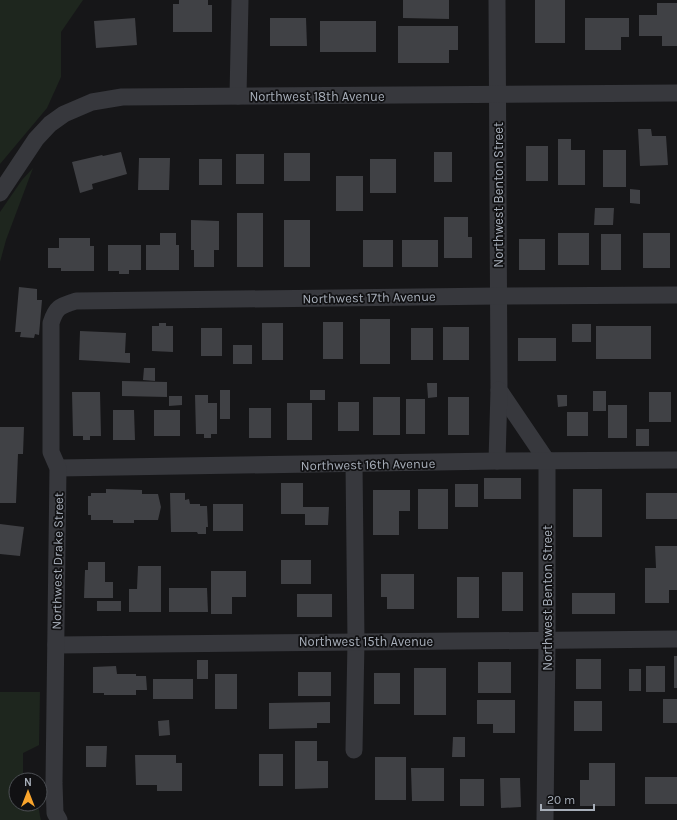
<svg xmlns="http://www.w3.org/2000/svg" width="677" height="820" font-family="Karla,sans-serif">
	<style>
		.green { fill: #1e261e }
		.building { fill: #404145 }
		.lines { fill: none; stroke-linecap: round; stroke-linejoin: round }
		.minor { stroke: #37383d; stroke-width: 17 }
		.labels { text-anchor: middle; stroke-width: 3.5; stroke-linejoin: round; paint-order: stroke }
		.street-label { font-size: 13px; fill: #a7aeb9; stroke: #111113 }
	</style>
	<rect width="100%" height="100%" fill="#161618"/>
	<g class="green">
		<polygon points="0,0 83,0 61,32 61,77 47,108 0,164"/>
		<polygon points="33,168 6,240 0,262 0,212 22,180"/>
		<polygon points="0,692 40,692 39,745 23,753 23,780 16,780 16,804 38,804 40,816 41,820 0,820"/>
	</g>
	<g class="building">
		<polygon points="179,0 208,0 208,5 212,5 212,32 173,32 173,4 179,4"/>
		<polygon points="403,0 449,0 449,19 403,18"/>
		<rect x="535" y="0" width="30" height="43"/>
		<polygon points="657,3 677,3 677,46 662,46 662,36 639,36 639,15 657,15"/>
		<polygon points="135,18 137,45 96,48 94,21"/>
		<polygon points="270,18 306,18 307,46 270,46"/>
		<polygon points="585,18 629,18 629,37 621,37 621,50 585,50"/>
		<rect x="320" y="21" width="56" height="31"/>
		<polygon points="398,26 458,26 458,50 449,50 449,63 398,63"/>
		<polygon points="638,129 651,129 652,136 666,136 668,165 640,166"/>
		<polygon points="558,139 571,139 571,150 585,150 585,185 558,185"/>
		<rect x="526" y="146" width="22" height="35"/>
		<rect x="603" y="150" width="23" height="37"/>
		<polygon points="121,152 127,174 92,184 93,189 80,193 72,162 102,155 103,156"/>
		<rect x="434" y="152" width="18" height="30"/>
		<rect x="284" y="153" width="26" height="28"/>
		<rect x="236" y="154" width="28" height="30"/>
		<polygon points="139,158 170,158 169,190 138,190"/>
		<rect x="199" y="159" width="23" height="26"/>
		<rect x="370" y="159" width="26" height="34"/>
		<rect x="336" y="176" width="27" height="35"/>
		<polygon points="630,189 640,190 640,204 630,203"/>
		<polygon points="595,208 614,208 613,225 594,225"/>
		<rect x="237" y="213" width="26" height="54"/>
		<polygon points="444,217 468,217 468,237 472,237 472,258 444,258"/>
		<polygon points="191,220 219,221 219,250 214,250 214,267 194,267 194,250 191,250"/>
		<rect x="284" y="220" width="26" height="47"/>
		<polygon points="160,233 176,233 176,245 179,245 179,270 146,270 146,245 160,245"/>
		<rect x="558" y="233" width="31" height="32"/>
		<rect x="643" y="233" width="27" height="35"/>
		<rect x="601" y="234" width="20" height="36"/>
		<polygon points="59,238 90,238 90,246 94,246 94,271 61,271 61,268 48,268 48,248 59,248"/>
		<rect x="519" y="239" width="26" height="31"/>
		<rect x="363" y="240" width="30" height="27"/>
		<rect x="402" y="240" width="36" height="27"/>
		<polygon points="108,245 141,245 141,270 129,270 129,274 119,274 119,271 108,271"/>
		<polygon points="19,287 37,289 37,300 42,300 39,335 35,334 34,338 20,337 21,332 15,332"/>
		<rect x="360" y="319" width="30" height="45"/>
		<rect x="323" y="322" width="20" height="37"/>
		<polygon points="159,323 166,323 166,326 173,326 173,352 152,351 152,326 159,326"/>
		<rect x="262" y="323" width="21" height="37"/>
		<rect x="572" y="324" width="19" height="18"/>
		<rect x="596" y="326" width="55" height="33"/>
		<rect x="443" y="327" width="26" height="33"/>
		<rect x="201" y="328" width="21" height="28"/>
		<rect x="411" y="328" width="22" height="32"/>
		<polygon points="80,331 126,333 125,353 130,353 130,363 79,360"/>
		<rect x="518" y="338" width="38" height="23"/>
		<rect x="233" y="345" width="19" height="19"/>
		<polygon points="144,368 155,368 155,381 143,380"/>
		<polygon points="122,381 167,382 167,397 122,396"/>
		<polygon points="427,383 437,383 437,397 428,398"/>
		<rect x="220" y="390" width="10" height="29"/>
		<rect x="310" y="390" width="15" height="10"/>
		<rect x="593" y="391" width="13" height="20"/>
		<polygon points="72,392 100,392 101,436 90,436 90,440 83,440 83,436 73,436"/>
		<rect x="649" y="392" width="22" height="30"/>
		<polygon points="195,395 208,395 208,403 217,403 217,434 211,434 211,438 204,438 204,434 196,434"/>
		<polygon points="557,395 567,395 567,406 558,407"/>
		<polygon points="169,396 182,396 182,405 169,406"/>
		<rect x="373" y="397" width="27" height="38"/>
		<rect x="448" y="397" width="21" height="38"/>
		<rect x="406" y="399" width="19" height="35"/>
		<rect x="338" y="402" width="21" height="29"/>
		<rect x="287" y="403" width="25" height="37"/>
		<rect x="608" y="405" width="19" height="33"/>
		<rect x="249" y="408" width="22" height="30"/>
		<polygon points="113,410 134,410 135,440 113,440"/>
		<rect x="154" y="410" width="26" height="26"/>
		<rect x="567" y="412" width="21" height="24"/>
		<polygon points="0,427 24,427 23,454 18,454 16,503 0,503"/>
		<rect x="636" y="429" width="13" height="17"/>
		<rect x="484" y="478" width="37" height="21"/>
		<polygon points="281,483 303,483 303,507 329,507 328,525 305,525 305,514 281,514"/>
		<rect x="455" y="484" width="23" height="23"/>
		<polygon points="106,489 142,490 142,494 158,494 161,507 158,520 134,520 134,523 113,523 113,520 91,520 91,515 88,515 88,496 91,496 91,493 106,493"/>
		<rect x="418" y="489" width="30" height="40"/>
		<rect x="573" y="489" width="29" height="48"/>
		<polygon points="373,490 410,490 410,511 399,511 399,535 373,535"/>
		<polygon points="170,493 185,493 185,500 189,499 190,504 200,504 200,506 207,506 208,527 206,527 206,534 198,534 197,532 171,532"/>
		<rect x="646" y="493" width="31" height="26"/>
		<rect x="213" y="504" width="30" height="27"/>
		<polygon points="0,524 24,527 20,556 0,554"/>
		<polygon points="655,546 677,546 677,590 669,590 669,603 645,603 645,568 656,568"/>
		<rect x="281" y="560" width="30" height="24"/>
		<polygon points="88,562 105,562 105,582 113,582 113,598 84,598 85,570 88,570"/>
		<polygon points="138,566 161,566 161,612 129,612 129,589 137,589"/>
		<polygon points="211,571 246,571 246,597 232,597 232,614 211,614"/>
		<rect x="502" y="572" width="21" height="39"/>
		<polygon points="381,574 414,574 414,609 387,609 387,597 381,597"/>
		<rect x="457" y="577" width="22" height="41"/>
		<polygon points="169,588 207,588 208,612 169,612"/>
		<rect x="572" y="593" width="43" height="21"/>
		<rect x="297" y="594" width="35" height="23"/>
		<rect x="97" y="601" width="24" height="10"/>
		<rect x="674" y="656" width="3" height="32"/>
		<rect x="576" y="659" width="25" height="30"/>
		<rect x="197" y="660" width="11" height="19"/>
		<rect x="478" y="662" width="33" height="31"/>
		<polygon points="116,666 117,674 136,674 136,676 146,676 147,690 136,690 136,695 104,695 104,693 93,693 93,667"/>
		<rect x="646" y="666" width="19" height="26"/>
		<rect x="414" y="668" width="32" height="47"/>
		<rect x="629" y="669" width="12" height="22"/>
		<rect x="298" y="672" width="33" height="24"/>
		<rect x="374" y="673" width="26" height="31"/>
		<rect x="215" y="674" width="22" height="35"/>
		<rect x="153" y="679" width="40" height="20"/>
		<rect x="663" y="699" width="14" height="24"/>
		<polygon points="477,700 515,700 515,733 493,733 493,724 477,724"/>
		<rect x="574" y="701" width="28" height="30"/>
		<polygon points="330,702 330,723 317,723 317,728 269,729 269,703"/>
		<polygon points="169,720 170,735 159,736 158,721"/>
		<polygon points="453,737 465,737 465,757 452,757"/>
		<polygon points="295,741 317,741 317,761 328,761 328,788 295,789"/>
		<polygon points="86,746 107,746 106,767 86,767"/>
		<rect x="259" y="754" width="24" height="32"/>
		<polygon points="135,755 176,755 176,763 182,763 182,791 157,791 157,785 136,785"/>
		<rect x="375" y="757" width="31" height="43"/>
		<polygon points="589,763 615,763 615,806 580,806 580,780 589,780"/>
		<polygon points="411,768 444,768 444,801 412,801"/>
		<rect x="645" y="777" width="32" height="27"/>
		<polygon points="500,778 520,778 521,807 501,808"/>
		<rect x="460" y="779" width="24" height="27"/>
	</g>
	<g class="lines">
		<g class="minor">
			<polyline points="497,0 499,390 547,461 547,641 545,820"/>
			<polyline points="238,96 240,0"/>
			<polyline points="0,193 36,139 50,124 64,114 92,102 122,97 677,93"/>
			<polyline points="497,461 499,390"/>
			<polyline points="354,464 356,641 354,750"/>
			<polyline points="58,468 497,461 677,460"/>
			<polyline points="56,645 677,639"/>
			<path d="M 59,820 L 55,813 L 54,783 L 58,468 L 51,452 L 51,323 C 56,307 60,306 76,301 L 498,296 L 677,295"/>
		</g>
	</g>
	<g class="labels">
		<g class="street-label">
			<text x="317" y="101">Northwest 18th Avenue</text>
			<text transform="translate(498 195) rotate(-90)" y="5">Northwest Benton Street</text>
			<text transform="translate(369 297) rotate(-1)" y="5">Northwest 17th Avenue</text>
			<text transform="translate(368 464) rotate(-1)" y="5">Northwest 16th Avenue</text>
			<text transform="translate(57 561) rotate(-89)" y="5">Northwest Drake Street</text>
			<text transform="translate(547 598) rotate(-90)" y="5">Northwest Benton Street</text>
			<text x="366" y="646">Northwest 15th Avenue</text>
		</g>
	</g>
	<g transform="translate(28 792)"><circle r="19" fill="#111113" stroke="#4d5055"/>
	<path d="M0-3L7 15L0 10L-7 15Z" fill="#faa52c"/>
	<text y="-6" font-size="11" font-weight="bold" text-anchor="middle" fill="#a7aeb9">N</text>
	</g>
	<path d="M541 804v6h53v-6" fill="none" stroke="#a7aeb9" stroke-width="2"/>
	<text x="547" y="804" font-size="12" fill="#a7aeb9" stroke="#111113" stroke-width="3" paint-order="stroke">20 m</text>
</svg>
